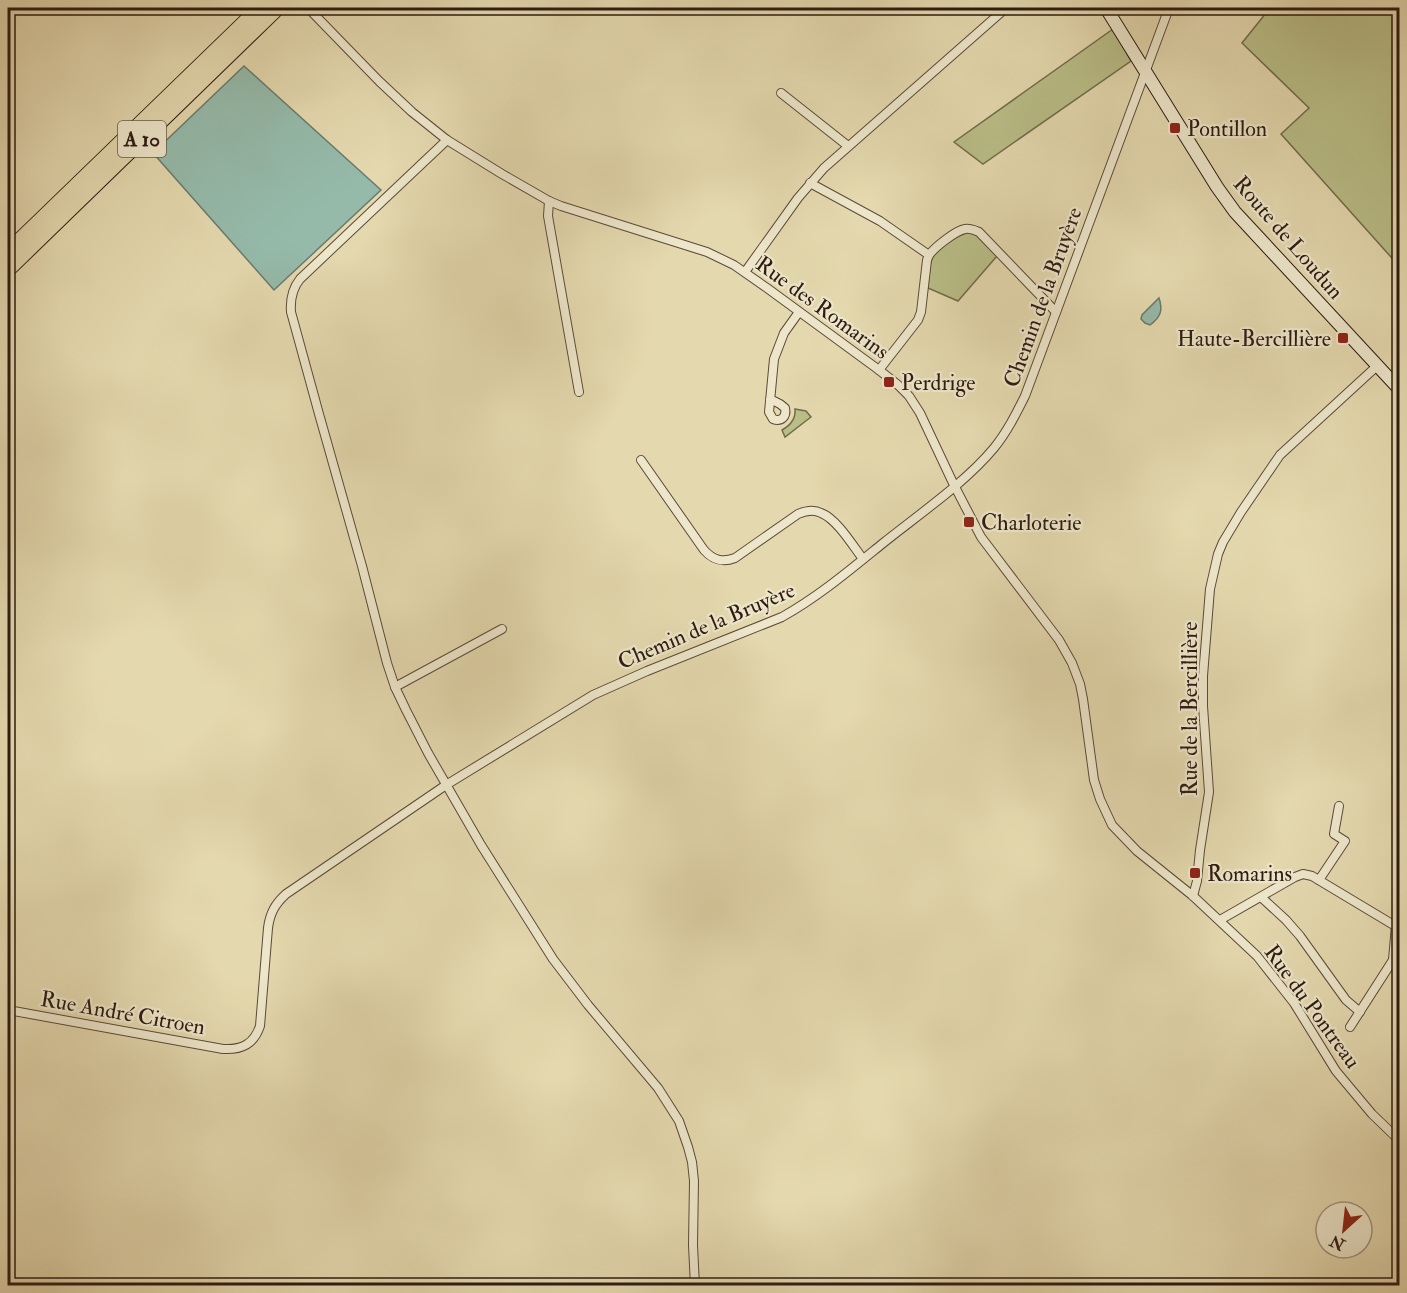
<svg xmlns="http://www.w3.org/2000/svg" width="1407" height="1293" font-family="'IM FELL Double Pica',serif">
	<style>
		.green { fill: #b9bd87; stroke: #736c4c; stroke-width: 1.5 }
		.water { fill: #95baaa; stroke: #6b7a6d; stroke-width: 1.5 }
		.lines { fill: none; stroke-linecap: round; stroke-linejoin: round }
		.minor-casing { stroke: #5b4a39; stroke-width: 10 }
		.secondary-casing { stroke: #2d1b12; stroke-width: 14 }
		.motorway-casing { stroke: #2d1b12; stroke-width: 17 }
		.minor { stroke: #ede6ca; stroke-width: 8 }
		.secondary { stroke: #ede6ca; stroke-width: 12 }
		.motorway { stroke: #e4d8ae; stroke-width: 15 }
		.poi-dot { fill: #8f2418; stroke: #ede6ca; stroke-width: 2 }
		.labels { text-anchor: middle; stroke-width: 4.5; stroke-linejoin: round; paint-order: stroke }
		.shield { fill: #ede6ca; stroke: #675849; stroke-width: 1.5 }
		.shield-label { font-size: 21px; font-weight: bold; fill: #2d1b12 }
		.poi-label { font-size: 22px; fill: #2d1b12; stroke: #ede6ca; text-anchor: start }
		.street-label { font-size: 22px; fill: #2d1b12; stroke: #ede6ca }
	</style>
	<rect width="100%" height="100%" fill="#e4d8ae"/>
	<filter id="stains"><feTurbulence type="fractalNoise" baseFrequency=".00333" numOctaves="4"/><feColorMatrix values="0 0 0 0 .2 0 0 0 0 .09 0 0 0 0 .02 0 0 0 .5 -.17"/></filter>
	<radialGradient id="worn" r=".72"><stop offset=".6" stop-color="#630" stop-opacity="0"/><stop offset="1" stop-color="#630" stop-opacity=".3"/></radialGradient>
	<g class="green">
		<polygon points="1270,8 1399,8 1399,266 1281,134 1309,108 1242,43"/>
		<polygon points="1113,29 1131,61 983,164 954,142"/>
		<path d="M 970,232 L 976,234 L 997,256 L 958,301 L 928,288 C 929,279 928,268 932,259 C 937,247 958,235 970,232 Z"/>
		<path d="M 795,409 L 806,411 L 811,417 L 785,437 L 782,430 C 791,425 796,419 795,409 Z"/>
	</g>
	<g class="water">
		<polygon points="244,66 381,190 274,290 153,153"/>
		<path d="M 1159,298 C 1163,310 1161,317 1150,325 L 1145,323 L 1141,319 L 1142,315 Z"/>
	</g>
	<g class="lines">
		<g class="minor-casing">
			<g id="minor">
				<polyline points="308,8 379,81 412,112 447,140 502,174 549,201 561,206 707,252 734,265 767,288 879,370 898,385 909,396 920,413 953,483 981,537 1059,640 1072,663 1080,684 1083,699 1094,780 1100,799 1112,825 1137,851 1193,896 1257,956 1294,1003 1336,1071 1372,1114 1400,1141"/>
				<polyline points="781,93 848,146"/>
				<path d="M 447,140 L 300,279 C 292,289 290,299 291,312 L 319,414 L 362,566 L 387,663 L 395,687 L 406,710 L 428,753 L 481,845 L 553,959 L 588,1005 L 658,1088 L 679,1121 L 688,1147 L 692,1162 L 694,1181 L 693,1245 L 695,1286"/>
				<path d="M 810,183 L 880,221 L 929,255 C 935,247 955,231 965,229 C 970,228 974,230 979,232 L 1056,312"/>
				<polyline points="549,201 548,216 579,392"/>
				<polyline points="745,272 798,198 824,168 1006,8"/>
				<polyline points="879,370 918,320 921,312 927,260 929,255"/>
				<path d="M 770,399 L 780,404 L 785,408 C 787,417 781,422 773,419 L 769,412 L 774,359 L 784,333 L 799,312"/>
				<path d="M 641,460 L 704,550 C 713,560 722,563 735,558 L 798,514 C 805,511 814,509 821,513 C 837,519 853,546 863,559"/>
				<polyline points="395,687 502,629"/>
				<polyline points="1319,880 1345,841 1334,834 1339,806"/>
				<polyline points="1193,896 1197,881 1200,850 1209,792 1203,706 1203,676 1210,589 1218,554 1223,542 1241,512 1280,455 1377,366"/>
				<polyline points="1261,897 1286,920 1300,936 1346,1000 1360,1012"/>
				<polyline points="1220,920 1295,877 1303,874 1312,876 1392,924 1400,925"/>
				<path d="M 8,1010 L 223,1049 C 242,1050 254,1044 260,1026 L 268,928 C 270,913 275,904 286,894 L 446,785 L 593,695 L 647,671 L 782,617 C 818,597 850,570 882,544 C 918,515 965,483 994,448 C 1007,432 1016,414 1025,396 L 1169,8"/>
				<polyline points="1350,1027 1393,960 1396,925"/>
			</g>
		</g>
		<g class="secondary-casing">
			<polyline id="secondary" points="1106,8 1217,187 1235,212 1400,390"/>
		</g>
		<g class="motorway-casing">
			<g id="motorway">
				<polyline points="8,252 260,8"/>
				<polyline points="8,269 277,8"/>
			</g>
		</g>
		<use href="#minor" class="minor"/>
		<use href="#secondary" class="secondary"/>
		<use href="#motorway" class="motorway"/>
	</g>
	<g class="poi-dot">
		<rect x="1169" y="122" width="12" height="12" rx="3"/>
		<rect x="1337" y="332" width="12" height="12" rx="3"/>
		<rect x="883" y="376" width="12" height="12" rx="3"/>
		<rect x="963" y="516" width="12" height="12" rx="3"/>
		<rect x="1189" y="867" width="12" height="12" rx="3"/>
	</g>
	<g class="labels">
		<rect class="shield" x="118" y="121" width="48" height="36" rx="4.5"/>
		<g class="shield-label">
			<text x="142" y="146">A 10</text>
		</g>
		<g class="poi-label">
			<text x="1187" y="136">Pontillon</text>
			<text x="1331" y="346" text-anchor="end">Haute-Bercillière</text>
			<text x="901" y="390">Perdrige</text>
			<text x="981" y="530">Charloterie</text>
			<text x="1207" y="881">Romarins</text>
		</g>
		<g class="street-label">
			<text transform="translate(1289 237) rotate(49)" y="8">Route de Loudun</text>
			<text transform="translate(1042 297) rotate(-70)" y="8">Chemin de la Bruyère</text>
			<text transform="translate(823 307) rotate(36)" y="8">Rue des Romarins</text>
			<text transform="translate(706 625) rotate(-23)" y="8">Chemin de la Bruyère</text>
			<text transform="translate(1189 709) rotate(-90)" y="8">Rue de la Bercillière</text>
			<text transform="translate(1313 1006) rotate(54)" y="8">Rue du Pontreau</text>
			<text transform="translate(123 1012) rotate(10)" y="8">Rue André Citroen</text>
		</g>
	</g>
	<rect width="1407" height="1293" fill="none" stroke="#e4d8ae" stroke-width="30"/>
	<rect x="9" y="9" width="1389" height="1275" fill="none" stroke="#2d1b12" stroke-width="3"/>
	<rect x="15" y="15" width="1377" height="1263" fill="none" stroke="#2d1b12" stroke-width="1.5"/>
	<g transform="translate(1344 1230) rotate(207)"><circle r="28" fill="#ede6ca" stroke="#a09580" stroke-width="1.5"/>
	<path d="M0-4.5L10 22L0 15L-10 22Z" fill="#8f2418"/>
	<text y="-9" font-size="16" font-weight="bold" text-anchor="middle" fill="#2d1b12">N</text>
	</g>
	<rect width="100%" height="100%" filter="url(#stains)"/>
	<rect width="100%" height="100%" fill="url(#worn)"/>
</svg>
